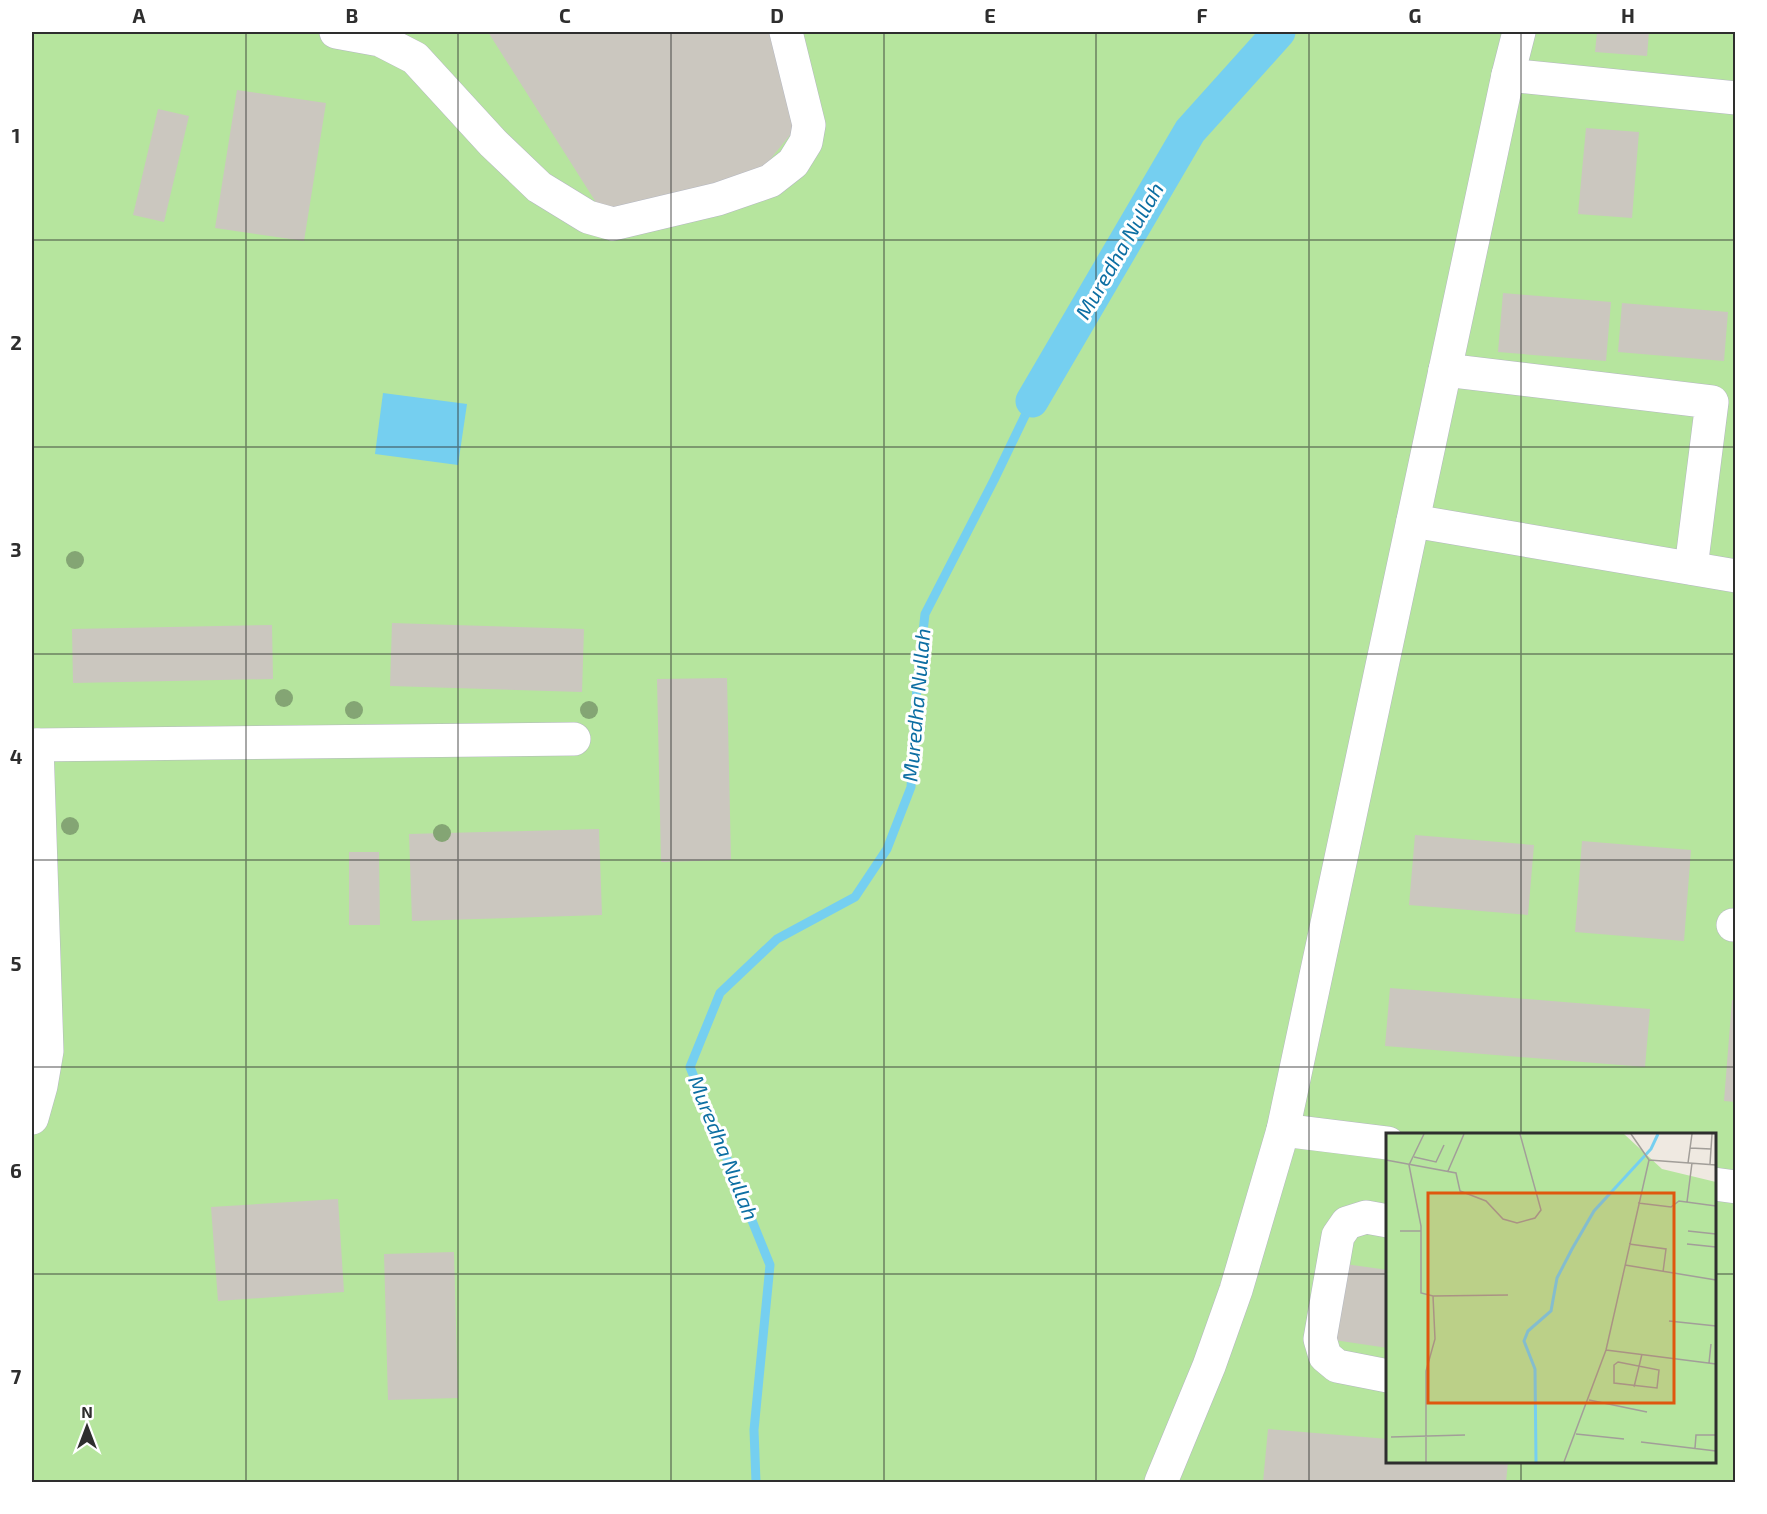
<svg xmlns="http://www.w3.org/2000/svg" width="1767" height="1514" font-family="'Exo 2',sans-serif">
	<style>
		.green { fill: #b6e59e; fill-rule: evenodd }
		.water { fill: #75cff0 }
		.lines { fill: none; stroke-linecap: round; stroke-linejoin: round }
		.stream { stroke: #75cff0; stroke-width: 9 }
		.canal { stroke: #75cff0; stroke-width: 33 }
		.building { fill: #cbc7bf }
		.minor-casing { stroke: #b4b7c1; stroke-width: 34 }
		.minor { stroke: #fff; stroke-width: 33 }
		.tree { fill: #84a574 }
		.grid { fill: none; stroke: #2e2e2e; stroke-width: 1.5; stroke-opacity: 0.55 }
		.labels { text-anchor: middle; stroke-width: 6; stroke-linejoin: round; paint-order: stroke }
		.water-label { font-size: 21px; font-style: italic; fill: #0d6fa3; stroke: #fff }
		.inset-river { fill: none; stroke: #75cff0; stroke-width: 3 }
		.inset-road { fill: none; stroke: #a29e99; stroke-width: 1.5 }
		.view { fill: #df570e; fill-opacity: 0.15; stroke: #df570e; stroke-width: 3 }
		.inset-edge { fill: none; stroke: #2e2e2e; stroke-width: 3 }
		.neatline { fill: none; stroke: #2e2e2e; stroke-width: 2 }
		.grid-label { font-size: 20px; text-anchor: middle; font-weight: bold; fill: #2e2e2e }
	</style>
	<rect width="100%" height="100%" fill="#efe9e1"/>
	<path class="green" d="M 32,32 L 1735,32 L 1735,1482 L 32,1482 ZM 1388,1134 L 1714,1134 L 1714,1462 L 1388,1462 Z"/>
	<polygon class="water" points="383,393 467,404 458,465 375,454"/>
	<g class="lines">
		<polyline class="stream" points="756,1482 754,1430 770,1265 690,1067 720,993 777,939 855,897 887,849 911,787 917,686 925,614 994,480 1032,401"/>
		<polyline class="canal" points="1032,401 1190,131 1279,32"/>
	</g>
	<g class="building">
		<polygon points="488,32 773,32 803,119 760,172 604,215"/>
		<polygon points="1597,32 1649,32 1647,56 1595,52"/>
		<polygon points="237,90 326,103 304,241 215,228"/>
		<polygon points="158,109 189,116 164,222 133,215"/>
		<polygon points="1586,128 1639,132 1632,218 1578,214"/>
		<polygon points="1503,293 1611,302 1606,361 1498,352"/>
		<polygon points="1622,303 1728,312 1724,361 1618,352"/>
		<polygon points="392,623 584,629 582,692 390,686"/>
		<polygon points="272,625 273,679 73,683 72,629"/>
		<polygon points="727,678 731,860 661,862 657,679"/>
		<polygon points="599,829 602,915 412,921 409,834"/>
		<polygon points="1415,835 1534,845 1528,915 1409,905"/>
		<polygon points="1582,841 1691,850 1684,941 1575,932"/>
		<polygon points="349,852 379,852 380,925 349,925"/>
		<polygon points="1390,988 1650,1009 1645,1067 1385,1046"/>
		<polygon points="1732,1000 1736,1001 1736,1102 1724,1101"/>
		<polygon points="338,1199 344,1292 218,1301 211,1207"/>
		<polygon points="454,1252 458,1398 388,1400 384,1254"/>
		<polygon points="1345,1264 1388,1270 1388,1348 1334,1340"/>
		<polygon points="1268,1429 1388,1439 1388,1462 1508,1462 1506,1482 1263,1482"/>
	</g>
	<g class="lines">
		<g class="minor-casing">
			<g id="minor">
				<polyline points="336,32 380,40 415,58 493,143 539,187 588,217 613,224 718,199 770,181 793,163 806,142 809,125 786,32"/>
				<polyline points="1508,75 1736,98"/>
				<polyline points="1445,370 1712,402 1691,568"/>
				<polyline points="1413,521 1736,576"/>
				<polyline points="32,745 574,739"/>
				<polyline points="1733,925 1736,925"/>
				<polyline points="32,1118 41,1086 47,1051 37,745"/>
				<polyline points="1283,1130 1388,1143"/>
				<polyline points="1714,1184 1736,1187"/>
				<polyline points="1388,1221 1366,1217 1347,1223 1338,1236 1320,1339 1325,1356 1337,1366 1388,1376"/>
				<polyline points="1161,1482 1209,1366 1236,1290 1283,1130 1508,75 1519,32"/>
			</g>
		</g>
		<use href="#minor" class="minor"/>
	</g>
	<g class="tree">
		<circle cx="75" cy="560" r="9"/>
		<circle cx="284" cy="698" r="9"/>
		<circle cx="354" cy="710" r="9"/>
		<circle cx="589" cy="710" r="9"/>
		<circle cx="70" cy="826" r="9"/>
		<circle cx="442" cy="833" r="9"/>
	</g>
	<path class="grid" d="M 246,32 L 246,1482M 458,32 L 458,1482M 671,32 L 671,1482M 884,32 L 884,1482M 1096,32 L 1096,1482M 1309,32 L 1309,1482M 1521,32 L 1521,1134M 32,240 L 1736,240M 32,447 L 1736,447M 32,654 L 1736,654M 32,860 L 1736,860M 32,1067 L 1736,1067M 32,1274 L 1388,1274M 1714,1274 L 1736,1274M 1521,1462 L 1521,1482"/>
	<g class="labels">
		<g class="water-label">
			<text transform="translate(1120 251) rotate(-60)" y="7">Muredha Nullah</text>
			<text transform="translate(917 705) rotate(-85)" y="7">Muredha Nullah</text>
			<text transform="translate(723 1148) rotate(68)" y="7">Muredha Nullah</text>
		</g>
	</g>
	<g transform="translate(1386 1133)">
		<rect width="330" height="330" fill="#efe9e1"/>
		<path d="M 0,1 L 238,1 L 276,36 L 330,49 L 330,329 L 0,329 Z" fill="#b6e59e"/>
		<path class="inset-river" d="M 186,116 L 208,78 L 265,16 L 272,1M 150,329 L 149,236 L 138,208 L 142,198 L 165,178 L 171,145 L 186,116"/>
		<path class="inset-road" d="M 38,1 L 23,32 L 35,93 L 35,160 L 47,163 L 122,162M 245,1 L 263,27 L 330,32M 304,15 L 325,16M 28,24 L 50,29 L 58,12M 0,27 L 70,40 L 74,58 L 100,68 L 117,86 L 131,90 L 149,85 L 155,77 L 134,1M 302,30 L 306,1M 324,31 L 326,1M 62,38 L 78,1M 301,69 L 306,30M 252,70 L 285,74 L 293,68 L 330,73M 14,98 L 35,98M 302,98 L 330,101M 243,111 L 280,116 L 277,139M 301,111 L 330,114M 239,132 L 330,147M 283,188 L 330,193M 220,217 L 330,231M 232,229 L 273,237 L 271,255 L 228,250 L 228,232 ZM 323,230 L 325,211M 248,254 L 256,221M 203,267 L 261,279M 190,301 L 238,306M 5,304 L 79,302M 255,309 L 330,318M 309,315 L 310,302 L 330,302M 40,329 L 40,238 L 49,206 L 47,163M 178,329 L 220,217 L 263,27"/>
		<path class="view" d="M 42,60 L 288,60 L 288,270 L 42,270 Z"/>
		<rect width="330" height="330" class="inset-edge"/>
	</g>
	<rect width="1767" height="1514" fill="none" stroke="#ffffff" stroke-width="66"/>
	<g transform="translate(87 1427)" stroke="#ffffff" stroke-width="4.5" paint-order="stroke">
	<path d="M0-4.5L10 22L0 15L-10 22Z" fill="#2e2e2e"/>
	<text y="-9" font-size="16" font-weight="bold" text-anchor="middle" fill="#2e2e2e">N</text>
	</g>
	<rect x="33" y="33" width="1701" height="1448" class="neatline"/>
	<g class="grid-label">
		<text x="139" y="23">A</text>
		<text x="352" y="23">B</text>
		<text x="565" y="23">C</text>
		<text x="777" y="23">D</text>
		<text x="990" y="23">E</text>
		<text x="1202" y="23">F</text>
		<text x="1415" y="23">G</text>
		<text x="1628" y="23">H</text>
		<text x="16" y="143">1</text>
		<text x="16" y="350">2</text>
		<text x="16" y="557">3</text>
		<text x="16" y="764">4</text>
		<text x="16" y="971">5</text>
		<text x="16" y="1178">6</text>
		<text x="16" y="1384">7</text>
	</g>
</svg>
